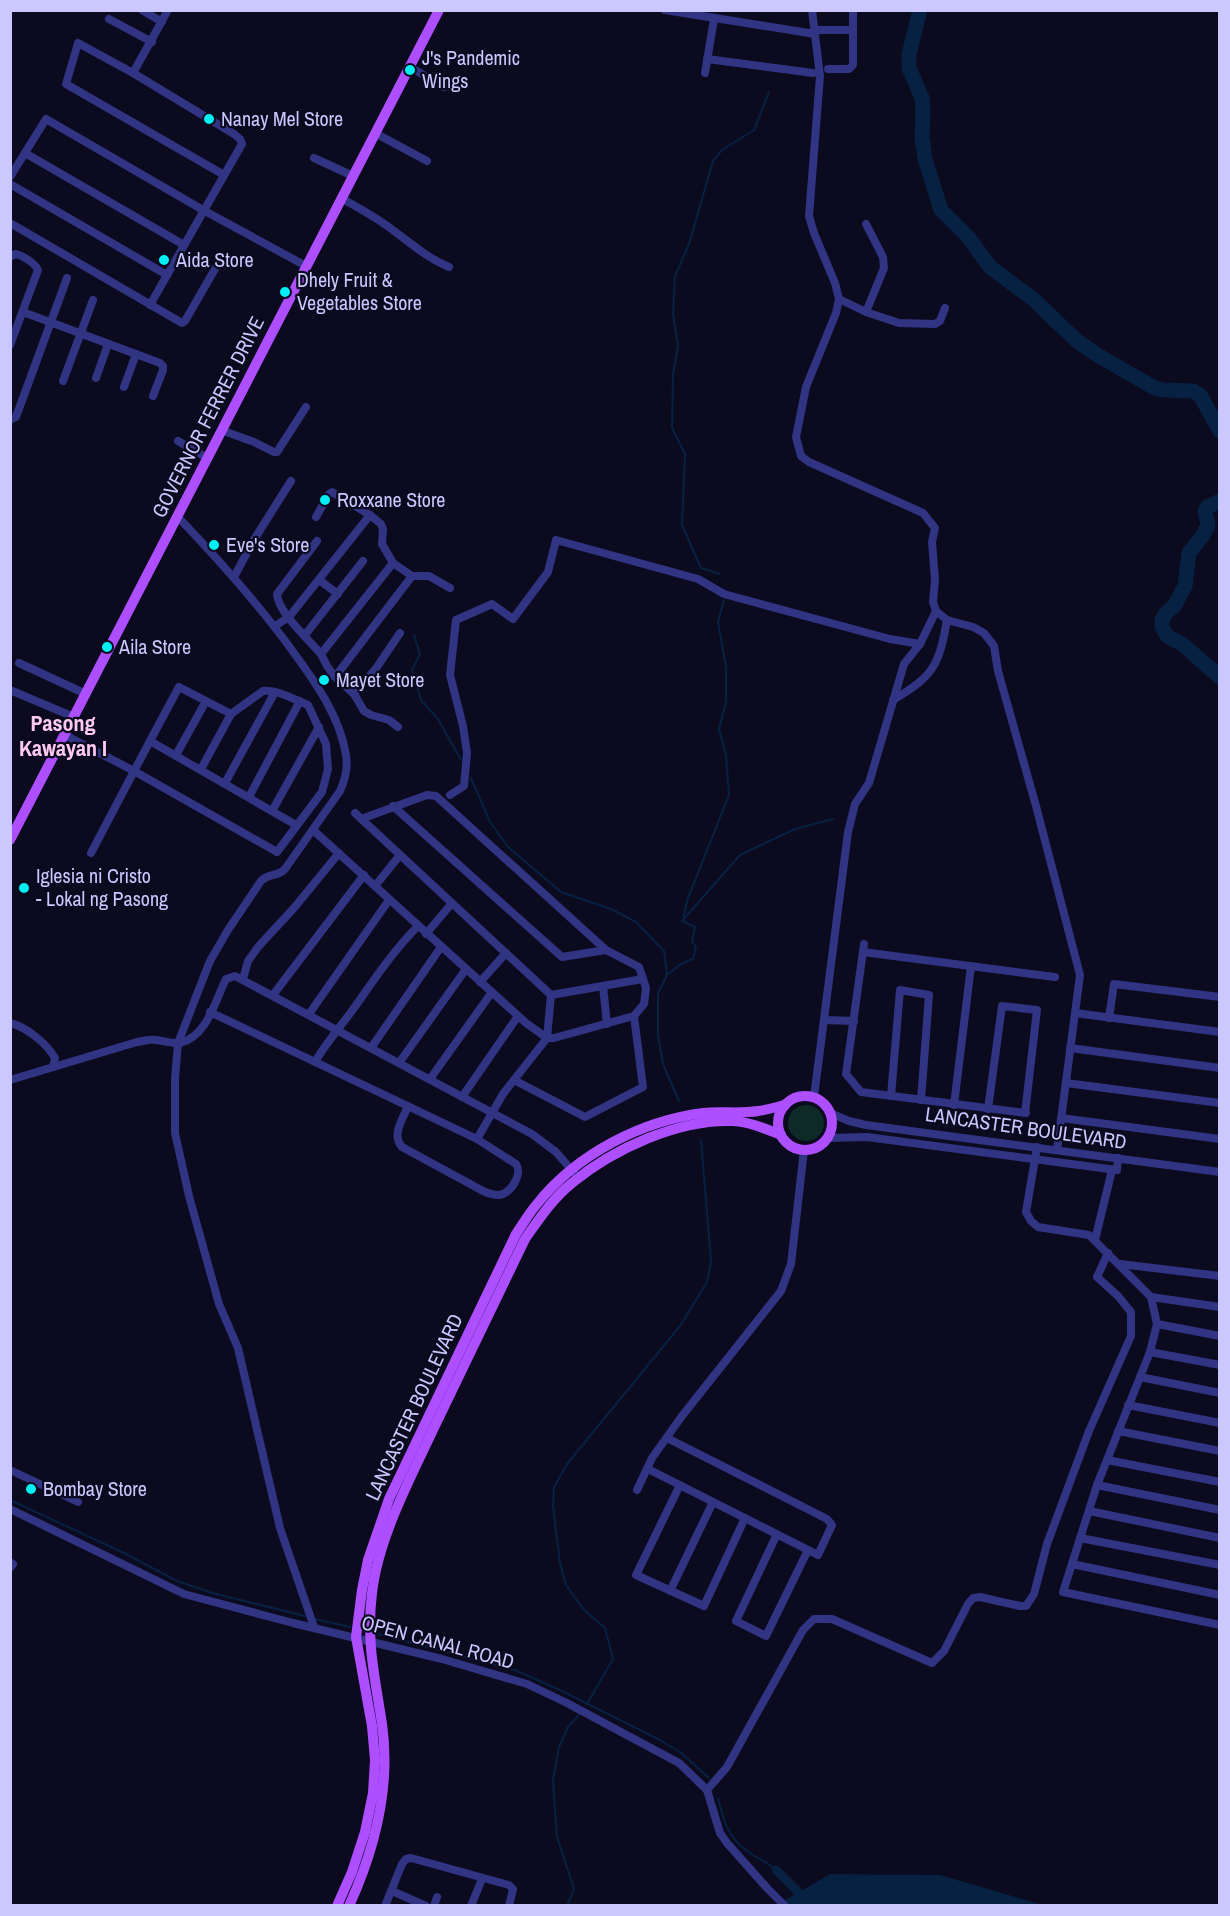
<svg xmlns="http://www.w3.org/2000/svg" width="1230" height="1916" font-family="'Archivo Narrow',sans-serif">
	<style>
		.green { fill: #0d2a26 }
		.water { fill: #062142 }
		.lines { fill: none; stroke-linecap: round; stroke-linejoin: round }
		.stream { stroke: #062142; stroke-width: 2 }
		.canal { stroke: #062142; stroke-width: 9 }
		.river { stroke: #062142; stroke-width: 15 }
		.minor { stroke: #303483; stroke-width: 8 }
		.major { stroke: #ae4fff; stroke-width: 10 }
		.poi-dot { fill: #00f0f3; stroke: #0c0a1f; stroke-width: 2 }
		.labels { text-anchor: middle; stroke-width: 4.5; stroke-linejoin: round; paint-order: stroke }
		.poi-label { font-size: 20px; fill: #cac8ff; stroke: #0c0a1f; text-anchor: start }
		.street-label { font-size: 20px; fill: #cac8ff; stroke: #0c0a1f }
		.quarter-label { font-size: 22px; font-weight: bold; fill: #ffcaf0; stroke: #0c0a1f }
	</style>
	<rect width="100%" height="100%" fill="#0c0a1f"/>
	<circle class="green" cx="806" cy="1123" r="18"/>
	<polygon class="water" points="830,1874 940,1875 1043,1905 775,1906"/>
	<g class="lines">
		<g class="stream">
			<polyline points="720,574 701,568 682,525 685,454 672,428 673,374 678,346 673,314 675,276 689,244 713,161 722,150 754,130 769,92"/>
			<polyline points="414,635 420,654 412,670 421,700 438,719 461,760"/>
			<polyline points="471,778 490,822 508,847 561,892 611,909 636,922 664,951 667,975"/>
			<polyline points="683,918 688,898 729,795 726,755 719,729 726,702 726,667 718,622 724,600"/>
			<polyline points="679,1101 663,1064 658,1036 658,993 667,975 681,964 693,959 696,947 692,942 695,927 682,921 740,855 795,829 833,819"/>
			<polyline points="10,1500 124,1553 177,1581 212,1593 305,1616"/>
			<polyline points="315,1619 350,1627"/>
			<polyline points="374,1633 515,1670 562,1691 658,1739 680,1752 709,1778"/>
			<polyline points="587,1704 613,1659 605,1628 584,1610 566,1585 560,1563 553,1506 554,1487 567,1464 680,1326 707,1282 711,1262 701,1140"/>
			<path d="M 718,1798 C 723,1819 728,1838 747,1851 C 757,1858 767,1862 776,1870"/>
			<polyline points="567,1906 574,1889 557,1837 553,1780 559,1747 568,1727 579,1715"/>
		</g>
		<polyline class="canal" points="776,1870 812,1906"/>
		<g class="river">
			<polyline points="920,10 909,54 909,68 922,98 923,110 922,137 925,159 941,210 969,238 990,267 1033,299 1077,341 1099,356 1153,387 1163,390 1193,391 1200,395 1220,431"/>
			<polyline points="1220,501 1207,507 1205,511 1208,525 1203,535 1189,553 1185,586 1175,605 1166,613 1162,620 1162,627 1167,636 1182,644 1220,677"/>
		</g>
		<g class="minor">
			<polyline points="142,10 162,22"/>
			<polyline points="665,10 815,34"/>
			<polyline points="812,10 820,76 809,216 814,233 835,283 839,299 836,313 806,387 796,437 801,456 809,462 923,513 935,528 932,542 935,580 933,602 936,611 947,620 973,627 984,633 994,646 998,671 1036,806 1080,975 1057,1150"/>
			<polyline points="109,19 152,42"/>
			<polyline points="814,30 853,30"/>
			<polyline points="707,59 813,73"/>
			<polyline points="410,67 444,87"/>
			<polyline points="828,69 849,69 853,65 853,10"/>
			<polyline points="133,73 168,10"/>
			<polyline points="705,73 714,19"/>
			<polyline points="375,133 427,161"/>
			<polyline points="25,153 184,245"/>
			<polyline points="314,158 353,176"/>
			<polyline points="10,177 46,119 203,210 306,266"/>
			<polyline points="10,184 167,275"/>
			<path d="M 341,198 C 359,208 378,218 394,231 C 412,244 427,258 449,267"/>
			<polyline points="10,223 182,323 185,321 219,262"/>
			<path d="M 10,257 L 15,254 C 22,255 35,263 38,270 L 10,345"/>
			<polyline points="839,299 866,312 899,323 935,324 940,321 945,308"/>
			<path d="M 150,305 C 180,252 211,198 242,144 L 240,139 L 234,134 L 133,73 L 78,43 L 66,84 L 224,175"/>
			<polyline points="23,312 160,363 163,366 163,370 153,396"/>
			<polyline points="866,312 884,268 883,257 866,224"/>
			<polyline points="96,378 108,344"/>
			<polyline points="63,381 93,300"/>
			<polyline points="124,387 136,354"/>
			<polyline points="10,420 16,417 67,278"/>
			<polyline points="221,430 254,442 274,452 277,452 306,407"/>
			<polyline points="178,441 207,458"/>
			<path d="M 177,516 C 219,560 259,604 294,653 C 316,683 340,717 346,755 C 348,767 345,780 340,791 L 285,869 C 278,877 268,873 261,881 L 228,930 L 210,961 L 178,1043 L 175,1079 L 175,1133 L 189,1196 L 219,1304 L 238,1348 L 280,1528 L 314,1627"/>
			<polyline points="316,517 329,494 332,492 370,515"/>
			<path d="M 317,541 L 277,594 C 277,611 310,641 321,654 L 393,563"/>
			<polyline points="234,577 255,538 291,481"/>
			<polyline points="319,580 338,594"/>
			<polyline points="275,626 289,617 370,515 381,524 383,529 382,544 393,563 412,576 429,576 450,588"/>
			<polyline points="305,635 363,561"/>
			<polyline points="321,654 327,666 335,677"/>
			<polyline points="19,663 86,694"/>
			<polyline points="10,690 74,717"/>
			<polyline points="354,694 377,667 400,633"/>
			<path d="M 893,700 C 934,676 939,665 947,620"/>
			<polyline points="398,727 389,720 371,715 364,711 354,694 335,677 412,576"/>
			<path d="M 65,735 L 134,771 L 277,852 L 322,792 L 328,769 L 326,744 L 308,705 C 295,700 277,689 263,691 L 231,714 L 179,687 C 149,742 120,798 91,853"/>
			<polyline points="150,741 296,825"/>
			<polyline points="176,755 206,701"/>
			<polyline points="201,769 231,714"/>
			<polyline points="225,783 275,692"/>
			<polyline points="450,795 464,786 467,753 463,726 450,675 456,620 492,604 513,619 548,572 556,540 698,579 724,594 890,639 920,644"/>
			<polyline points="249,797 300,701"/>
			<polyline points="393,806 562,957 606,950"/>
			<polyline points="272,811 319,727"/>
			<polyline points="355,813 551,995 643,979"/>
			<polyline points="313,830 526,1023 547,1038 554,1038 634,1016 644,1004 646,988 639,967 606,950 436,796 427,795 361,819"/>
			<polyline points="375,886 400,855"/>
			<polyline points="426,934 452,903"/>
			<polyline points="864,944 846,1074 861,1092 1026,1113"/>
			<polyline points="863,952 1055,977"/>
			<polyline points="243,979 248,961 258,947 294,908 339,853"/>
			<polyline points="480,982 506,953"/>
			<polyline points="603,986 607,1024"/>
			<polyline points="273,995 364,875"/>
			<path d="M 210,1012 L 477,1139 L 516,1164 C 523,1174 511,1194 498,1195 C 494,1195 488,1193 483,1191 L 402,1147 C 391,1135 403,1119 408,1106"/>
			<polyline points="1075,1013 1220,1032"/>
			<polyline points="309,1014 389,900"/>
			<polyline points="1109,1018 1114,984 1220,997"/>
			<polyline points="824,1020 854,1021"/>
			<path d="M 10,1023 C 27,1027 47,1044 55,1058 L 53,1067"/>
			<polyline points="371,1048 441,947"/>
			<polyline points="1070,1048 1220,1068"/>
			<path d="M 315,1062 C 326,1043 341,1026 354,1008 C 374,980 393,951 418,926"/>
			<polyline points="399,1063 466,969"/>
			<polyline points="430,1079 492,992"/>
			<path d="M 10,1080 L 137,1042 C 144,1041 150,1039 156,1040 C 164,1041 173,1044 180,1043 C 207,1037 215,1001 226,979 L 235,976 L 532,1134 L 556,1152 L 575,1174"/>
			<polyline points="514,1080 585,1117 643,1087 634,1016"/>
			<polyline points="1066,1083 1220,1103"/>
			<polyline points="891,1096 900,990 929,995 921,1100"/>
			<polyline points="462,1097 518,1016"/>
			<polyline points="814,1097 848,832 855,804 869,783 904,664 920,644 936,611"/>
			<polyline points="954,1105 971,966"/>
			<polyline points="988,1109 1002,1006 1037,1010 1025,1113"/>
			<polyline points="830,1113 849,1121 866,1125 1220,1172"/>
			<polyline points="1061,1118 1220,1139"/>
			<polyline points="828,1138 867,1137 1117,1170 1118,1158"/>
			<polyline points="477,1139 503,1094 547,1038 551,995"/>
			<polyline points="1037,1147 1026,1212 1031,1221 1038,1227 1089,1235 1151,1297 1157,1324 1150,1352 1097,1485 1063,1592 1220,1625"/>
			<polyline points="1095,1240 1112,1170"/>
			<polyline points="1120,1264 1220,1276"/>
			<polyline points="1151,1297 1220,1307"/>
			<polyline points="1157,1324 1220,1336"/>
			<polyline points="1150,1352 1220,1365"/>
			<polyline points="1140,1377 1220,1393"/>
			<polyline points="1128,1405 1220,1423"/>
			<polyline points="1118,1431 1220,1451"/>
			<polyline points="1107,1460 1220,1482"/>
			<polyline points="648,1469 818,1555 832,1525 827,1519 667,1438"/>
			<polyline points="10,1470 78,1502"/>
			<polyline points="680,1485 636,1575 704,1606 745,1518"/>
			<polyline points="1097,1485 1220,1510"/>
			<polyline points="637,1490 652,1458 682,1416 781,1291 791,1264 804,1150"/>
			<polyline points="10,1509 184,1594 293,1623 442,1659 527,1684 565,1702 679,1763 707,1790 720,1833 727,1843 767,1888 785,1906"/>
			<polyline points="1089,1511 1220,1538"/>
			<polyline points="777,1534 736,1621 766,1636 808,1550"/>
			<polyline points="1080,1538 1220,1565"/>
			<polyline points="10,1562 13,1564 10,1568"/>
			<polyline points="1072,1564 1220,1595"/>
			<polyline points="670,1591 713,1502"/>
			<polyline points="707,1790 727,1767 803,1630 814,1619 832,1619 932,1663 944,1651 968,1604 973,1598 980,1597 1020,1606 1026,1606 1034,1594 1047,1544 1089,1431 1131,1336 1131,1312 1118,1296 1097,1277 1108,1253"/>
			<polyline points="392,1891 426,1906"/>
			<polyline points="385,1906 402,1864 406,1859 411,1858 509,1885 513,1889 509,1906"/>
			<polyline points="434,1906 437,1897"/>
			<polyline points="471,1906 482,1879"/>
		</g>
		<g class="major">
			<polyline points="10,840 439,10"/>
			<circle cx="805" cy="1123" r="27"/>
			<path d="M 337,1906 L 352,1872 L 365,1832 L 373,1793 L 375,1760 L 372,1726 L 356,1637 L 362,1590 L 368,1560 L 389,1499 L 516,1234 C 523,1224 529,1213 537,1204 C 577,1154 641,1121 703,1113 C 721,1111 740,1114 758,1111 C 767,1110 776,1107 785,1105"/>
			<path d="M 349,1906 C 375,1849 391,1787 382,1724 C 375,1677 366,1642 372,1593 C 378,1539 409,1481 432,1432 C 463,1367 494,1303 525,1239 C 539,1219 553,1198 572,1183 C 613,1149 678,1119 733,1121 C 750,1122 766,1129 781,1135"/>
		</g>
	</g>
	<g class="poi-dot">
		<circle cx="410" cy="70" r="6"/>
		<circle cx="209" cy="119" r="6"/>
		<circle cx="164" cy="260" r="6"/>
		<circle cx="285" cy="292" r="6"/>
		<circle cx="325" cy="500" r="6"/>
		<circle cx="214" cy="545" r="6"/>
		<circle cx="107" cy="647" r="6"/>
		<circle cx="324" cy="680" r="6"/>
		<circle cx="24" cy="888" r="6"/>
		<circle cx="31" cy="1489" r="6"/>
	</g>
	<g class="labels">
		<g class="poi-label">
			<text x="422" y="65">J's Pandemic<tspan x="422" dy="23">Wings</tspan></text>
			<text x="221" y="126">Nanay Mel Store</text>
			<text x="176" y="267">Aida Store</text>
			<text x="297" y="287">Dhely Fruit &amp;<tspan x="297" dy="23">Vegetables Store</tspan></text>
			<text x="337" y="507">Roxxane Store</text>
			<text x="226" y="552">Eve's Store</text>
			<text x="119" y="654">Aila Store</text>
			<text x="336" y="687">Mayet Store</text>
			<text x="36" y="883">Iglesia ni Cristo<tspan x="36" dy="23">- Lokal ng Pasong</tspan></text>
			<text x="43" y="1496">Bombay Store</text>
		</g>
		<g class="street-label">
			<text transform="translate(208 417) rotate(-63)" y="7">GOVERNOR FERRER DRIVE</text>
			<text transform="translate(1026 1128) rotate(8)" y="7">LANCASTER BOULEVARD</text>
			<text transform="translate(414 1407) rotate(-65)" y="7">LANCASTER BOULEVARD</text>
			<text transform="translate(438 1642) rotate(15)" y="7">OPEN CANAL ROAD</text>
		</g>
		<g class="quarter-label">
			<text x="63" y="731">Pasong<tspan x="63" dy="25">Kawayan I</tspan></text>
		</g>
	</g>
	<rect width="1230" height="1916" fill="none" stroke="#cac8ff" stroke-width="24"/>
</svg>
